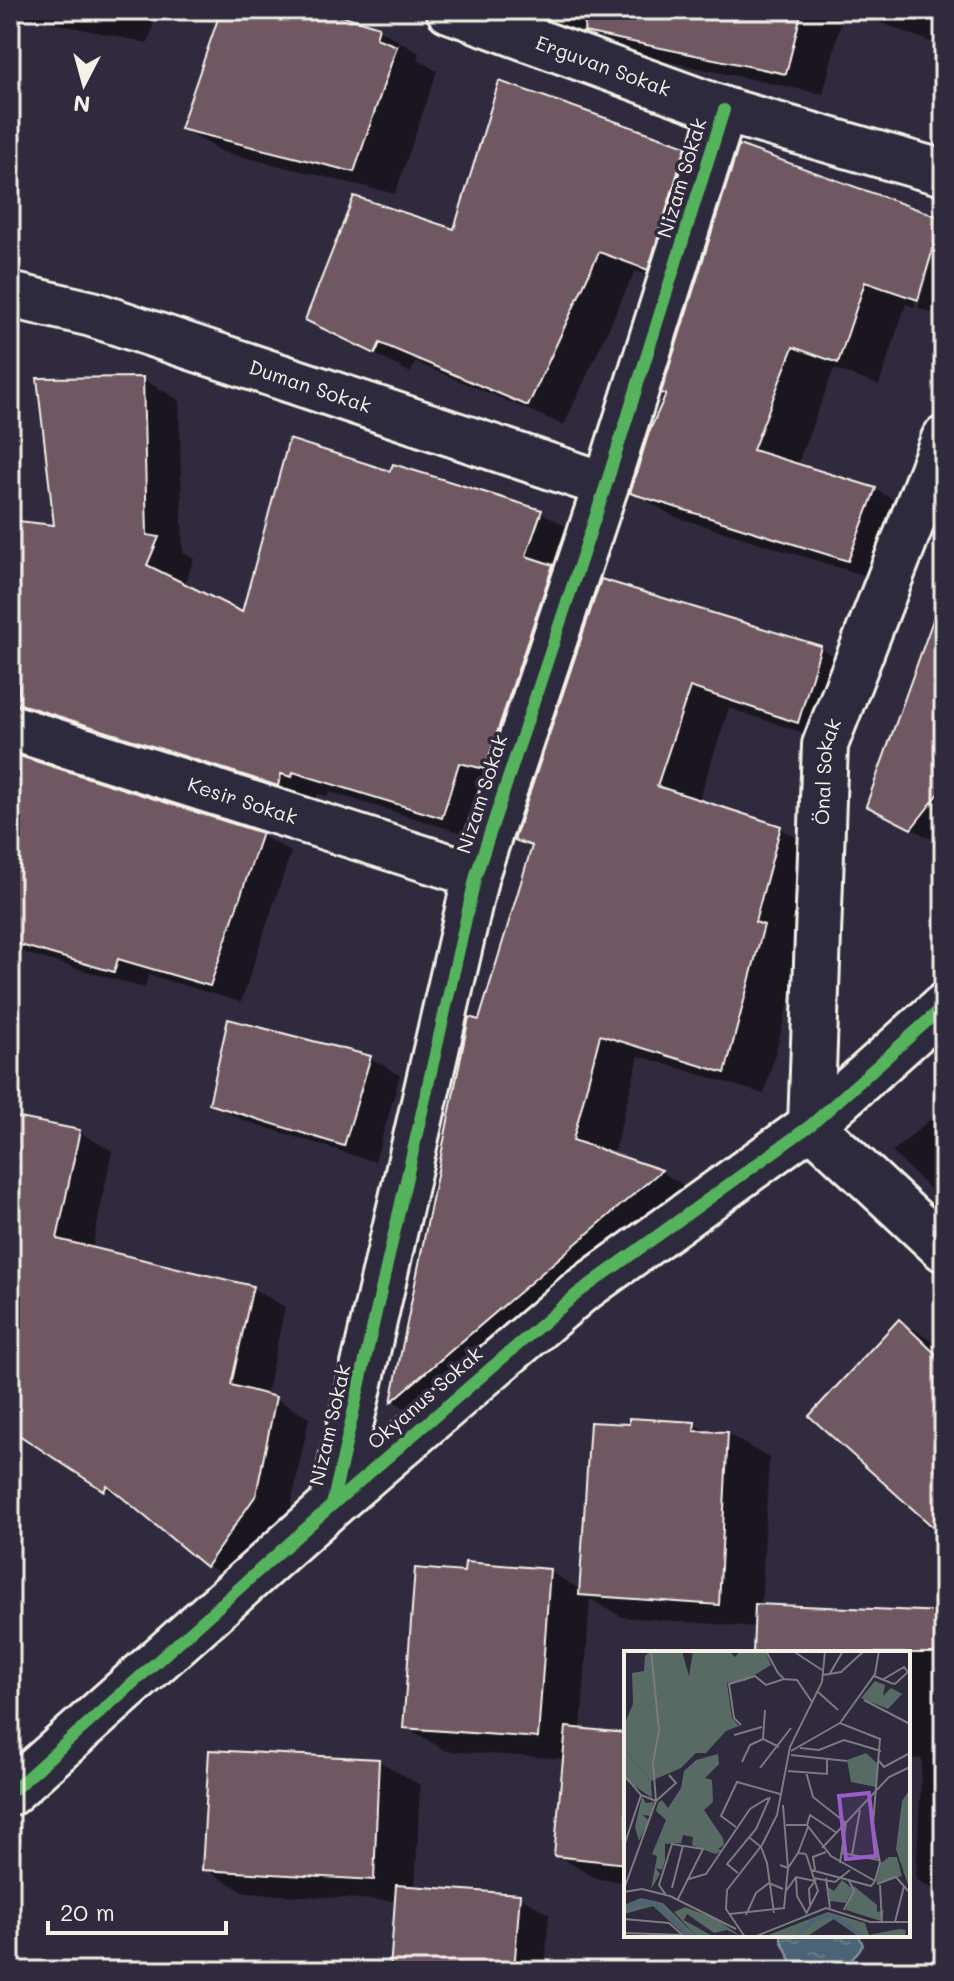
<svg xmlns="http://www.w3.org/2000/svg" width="954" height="1981" font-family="Mali,sans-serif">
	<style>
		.water { fill: url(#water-ripples); stroke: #8f9ca4; stroke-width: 2 }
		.shadow { fill: #0007 }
		.building { fill: #6f5862; stroke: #f4f1e8; stroke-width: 2 }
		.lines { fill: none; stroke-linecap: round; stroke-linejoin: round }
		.minor-casing { stroke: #f4f1e8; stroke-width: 50 }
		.minor { stroke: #2f2a3d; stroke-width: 44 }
		.cycleway-casing { stroke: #2f2a3d; stroke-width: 17 }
		.cycleway { stroke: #56b35d; stroke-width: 12 }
		.labels { text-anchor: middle; stroke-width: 7; stroke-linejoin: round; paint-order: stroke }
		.street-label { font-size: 20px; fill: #f4f1e8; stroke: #2f2a3d }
		.inset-river { fill: none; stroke: #4c6476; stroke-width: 4 }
		.inset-road { fill: none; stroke: #7e7a81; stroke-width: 2 }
		.view { fill: #995dc9; fill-opacity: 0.15; stroke: #995dc9; stroke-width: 4 }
		.inset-edge { fill: none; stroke: #f4f1e8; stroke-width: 4 }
	</style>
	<defs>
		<pattern id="water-ripples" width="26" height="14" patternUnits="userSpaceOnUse" patternTransform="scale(2)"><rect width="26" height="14" fill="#4c6476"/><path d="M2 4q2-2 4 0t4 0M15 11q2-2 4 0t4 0" fill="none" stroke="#667b8a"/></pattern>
	</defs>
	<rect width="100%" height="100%" fill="#2f2a3d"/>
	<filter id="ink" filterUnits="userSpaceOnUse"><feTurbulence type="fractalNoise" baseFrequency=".0125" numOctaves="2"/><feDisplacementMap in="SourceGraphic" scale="16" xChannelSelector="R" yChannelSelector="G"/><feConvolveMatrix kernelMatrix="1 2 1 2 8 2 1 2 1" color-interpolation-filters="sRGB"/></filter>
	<g filter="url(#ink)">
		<polygon class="water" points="781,1935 859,1935 863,1945 843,1971 796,1971 781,1940"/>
		<g class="shadow">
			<polygon points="10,10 158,10 148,43 10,14"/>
			<polygon points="224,10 317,10 378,29 419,53 417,59 437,71 395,194 223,152 183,129"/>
			<polygon points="526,10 844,10 823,94 621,52 561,30"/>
			<polygon points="848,10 944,10 944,47"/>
			<polygon points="500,84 686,148 721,169 683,288 635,271 564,425 415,362 411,373 308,319 455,232"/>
			<polygon points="941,220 944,222 944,317 918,308 942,225 938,225 914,307 906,304 879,385 834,369 797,465 875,489 916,513 889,583 673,516 632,492 668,395"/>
			<polygon points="142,379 179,400 183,553 194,559 184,586 243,615 392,474 541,512 577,533 478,838 330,792 328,796 318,794 314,805 58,724 22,703 10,564 10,522 57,527"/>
			<polygon points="602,582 820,648 859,671 837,744 729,708 698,802 780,828 819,851 794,945 803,950 764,1094 639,1056 613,1156 661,1172 699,1194 431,1423 393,1401 471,1020 480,1023 533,849 516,840"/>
			<polygon points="944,686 944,846 868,805"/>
			<polygon points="10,786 261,835 291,852 241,1002 149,975 144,988 28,954 10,944"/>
			<polygon points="370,1058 400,1075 375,1162 242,1120 211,1103"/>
			<polygon points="944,1108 944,1203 892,1152"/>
			<polygon points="10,1118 79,1132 112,1151 92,1249 252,1288 285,1307 266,1396 276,1399 309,1418 289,1515 240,1584 207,1565 138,1509 10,1427"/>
			<polygon points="900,1321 944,1348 944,1541 922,1521 925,1518"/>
			<polygon points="694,1424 711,1434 728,1434 769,1458 761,1606 944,1622 944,1896 916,1879 922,1759 908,1758 908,1653 755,1653 756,1627 622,1617 590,1599 581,1731 626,1735 626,1882 597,1879 556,1855 565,1759 446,1751 406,1727 466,1574 549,1571 581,1590 631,1426"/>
			<polygon points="379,1761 420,1785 415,1888 519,1896 549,1914 545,1971 392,1971 397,1901 245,1893 205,1869"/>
		</g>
		<g class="building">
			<polygon points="221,10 324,10 379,27 376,38 397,46 354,172 180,129"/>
			<polygon points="586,10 802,10 786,74 584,32"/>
			<polygon points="499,81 686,146 648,270 599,252 528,406 380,343 375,354 305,320 354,196 454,229"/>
			<polygon points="739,145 942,218 918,300 865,282 838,363 793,347 753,450 876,488 848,561 630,493 649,432 666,394 661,393"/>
			<polygon points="143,377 147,535 159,537 147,565 242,612 289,439 390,471 393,464 542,510 526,556 553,565 485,769 459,763 442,818 293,772 292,777 281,774 278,786 20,704 10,588 10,520 54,525 37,378"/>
			<polygon points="601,579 821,646 798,723 690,687 657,786 781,826 755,922 764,925 725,1073 600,1035 573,1140 662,1170 391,1402 469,1017 479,1020 532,846 514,840"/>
			<polygon points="938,606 944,607 944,787 911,829 866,806"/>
			<polygon points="13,754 262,833 210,986 118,959 114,972 10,942 10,773"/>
			<polygon points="228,1019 371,1056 344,1146 209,1104"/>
			<polygon points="10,1116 80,1130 57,1239 253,1286 231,1385 276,1397 256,1495 206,1567 107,1485 104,1491 10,1429"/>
			<polygon points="899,1319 944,1362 944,1537 809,1416"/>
			<polygon points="629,1418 695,1422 694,1431 728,1432 719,1605 579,1595 590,1422 629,1424"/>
			<polygon points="465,1562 550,1569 538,1738 403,1728 415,1568 464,1572"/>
			<polygon points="755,1604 944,1612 944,1653 753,1653"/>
			<polygon points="566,1727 626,1733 626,1864 554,1856"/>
			<polygon points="209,1750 379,1759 374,1880 202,1870"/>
			<polygon points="396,1885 520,1894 514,1971 390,1971"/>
		</g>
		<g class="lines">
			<g class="minor-casing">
				<g id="minor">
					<path id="s1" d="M 449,10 L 724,110 L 944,173"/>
					<path id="s2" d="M 10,295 L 92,314 L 606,485"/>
					<path id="s3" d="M 10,727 L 476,875"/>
					<path id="s4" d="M 811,1125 L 825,745 L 944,439"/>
					<polyline points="811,1125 944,1249"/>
					<polyline points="332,1505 476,875 606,485 724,110"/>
					<polyline points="10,1793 332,1505 578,1293 811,1125 944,1006"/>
				</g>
			</g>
			<use href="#minor" class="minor"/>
			<g class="cycleway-casing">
				<g id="cycleway">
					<polyline points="332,1505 476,875 606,485 724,110"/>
					<polyline points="10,1793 332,1505 578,1293 811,1125 944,1006"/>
				</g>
			</g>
			<use href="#cycleway" class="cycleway"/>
		</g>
	</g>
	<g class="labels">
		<g class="street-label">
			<text dy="7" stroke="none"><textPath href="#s1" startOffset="164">Erguvan Sokak</textPath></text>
			<text transform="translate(682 178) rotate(-73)" y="7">Nizam Sokak</text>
			<text dy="7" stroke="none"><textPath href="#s2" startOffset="314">Duman Sokak</textPath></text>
			<text dy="7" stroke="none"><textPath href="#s4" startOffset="354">Önal Sokak</textPath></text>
			<text transform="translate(482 794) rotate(-72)" y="7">Nizam Sokak</text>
			<text dy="7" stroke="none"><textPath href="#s3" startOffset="244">Kesir Sokak</textPath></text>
			<text transform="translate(425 1398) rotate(-41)" y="7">Okyanus Sokak</text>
			<text transform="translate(330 1425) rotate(-77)" y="7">Nizam Sokak</text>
		</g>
	</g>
	<g transform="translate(624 1651)">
		<rect width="286" height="286" fill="#2f2a3d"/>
		<path d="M 0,98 L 27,130 L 28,147 L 0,128 ZM 18,145 L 22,152 L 30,151 L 27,165 L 19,164 L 25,170 L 15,190 L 11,176 ZM 265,206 L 273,206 L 278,225 L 252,232 L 257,212 ZM 230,235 L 253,254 L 253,261 L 260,259 L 257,270 L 222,259 ZM 61,256 L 92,268 L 118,286 L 103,279 L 90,282 L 63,263 L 60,269 L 90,286 L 73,286 L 50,261 Z" fill="#576a63"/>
		<path d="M 27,0 L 58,0 L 65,25 L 69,0 L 105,0 L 111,6 L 116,0 L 141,0 L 147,14 L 121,30 L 103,32 L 108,67 L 115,75 L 102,80 L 82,102 L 72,102 L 57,117 L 27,130 L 0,98 L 0,74 L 9,53 L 8,22 L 20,20 L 21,5 ZM 251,30 L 261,34 L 259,45 L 267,37 L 286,47 L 278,43 L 264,58 L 237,47 ZM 94,103 L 95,113 L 81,127 L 88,129 L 89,151 L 80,159 L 99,187 L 100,194 L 94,198 L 99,200 L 91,203 L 68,194 L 69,186 L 59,184 L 57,192 L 41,193 L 41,210 L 38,219 L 32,217 L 36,223 L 27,238 L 33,205 L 28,203 L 42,169 L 32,160 L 34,152 L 38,149 L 44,157 L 57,137 L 60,120 L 72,109 ZM 286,138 L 286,240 L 272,198 L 278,150 ZM 218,229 L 229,238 L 222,252 L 206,250 L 204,236 L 210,240 Z" fill="#576a63"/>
		<path d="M 242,102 L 254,113 L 252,136 L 227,131 L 223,109 ZM 17,247 L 39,252 L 73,286 L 63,286 L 29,255 L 0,263 L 0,254 ZM 204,261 L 241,272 L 245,284 L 275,278 L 282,279 L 281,285 L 235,286 L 210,268 L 182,286 L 139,286 Z" fill="#576a63"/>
		<path class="inset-river" d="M 0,258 L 17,251 L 31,252 L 67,286M 175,283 L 191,268 L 207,264 L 240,286"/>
		<path class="inset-road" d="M 142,0 L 154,22 L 160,28 L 173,29 L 188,51M 169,0 L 198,19M 199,24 L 217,21 L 240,0M 205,24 L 219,0M 250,25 L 260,29 L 267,32 L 271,33 L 284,21 L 280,16 L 258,29M 193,40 L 214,59M 240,49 L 286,73M 141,59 L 139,88 L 155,96M 216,72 L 251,23 L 255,0M 117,74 L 110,67 L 105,33 L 131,25 L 142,34 L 160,28M 110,84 L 138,76M 176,97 L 195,99 L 220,89 L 257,100M 167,100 L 216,72 L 256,88 L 249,173 L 256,212 L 251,230M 167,104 L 223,110M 255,110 L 260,116 L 286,102M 118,111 L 126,94 L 139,88M 136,117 L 167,77M 164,120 L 203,123 L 203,108M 182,121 L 189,146 L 222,172M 0,124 L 17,144 L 32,150 L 52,132 L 45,124M 162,174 L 183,174 L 207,205 L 251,230M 183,174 L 186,164 L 213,182M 112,176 L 97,165 L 113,131 L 156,143M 126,187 L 137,196 L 143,212 L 150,262M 0,195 L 17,144M 198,197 L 265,126 L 286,116M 174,202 L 184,176M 218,202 L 255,209M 228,204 L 236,159M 216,212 L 222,172M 156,214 L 164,217 L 174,202 L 182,203M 187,219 L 247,235 L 251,230M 191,219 L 189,206 L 202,201M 114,222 L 103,213 L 132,178 L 146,146M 172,226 L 173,245 L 182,261M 190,227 L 211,231 L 226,219M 202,227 L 206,257M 65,228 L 82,223 L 126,158 L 144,147M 253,233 L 272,226 L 286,242M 256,234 L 258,271M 48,237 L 59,194M 0,238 L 32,150 L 29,112 L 35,79 L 27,0M 162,240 L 172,226 L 191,230 L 185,238 L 186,254M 0,241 L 18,238 L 46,245 L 112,278M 42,244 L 35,234 L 48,193 L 79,198 L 54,248M 220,259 L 230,239 L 225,230M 106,263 L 160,257 L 164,217 L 159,154M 182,263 L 194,240 L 182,203M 122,264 L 132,242 L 145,232 L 159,238M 0,268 L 45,272 L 61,286M 271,271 L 280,235M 0,282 L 60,284M 121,286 L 102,258 L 103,239 L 138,194 L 153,164 L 166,96 L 198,31 L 201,0M 130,286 L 202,257 L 246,271 L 285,271"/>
		<path class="view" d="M 245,142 L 252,205 L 222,208 L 215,145 Z"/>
		<rect width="286" height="286" class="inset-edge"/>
	</g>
	<rect width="954" height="1981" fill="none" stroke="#2f2a3d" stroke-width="40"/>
	<rect x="20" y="20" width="914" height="1941" fill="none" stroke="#f4f1e8" stroke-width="3" filter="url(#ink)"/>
	<g transform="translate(84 84) rotate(186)" stroke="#2f2a3d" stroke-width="6" paint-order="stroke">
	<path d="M0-6L14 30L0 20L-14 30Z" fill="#f4f1e8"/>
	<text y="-12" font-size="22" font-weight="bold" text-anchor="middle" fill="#f4f1e8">N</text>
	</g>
	<path d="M48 1921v12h178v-12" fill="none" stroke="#f4f1e8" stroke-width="4"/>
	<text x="60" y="1921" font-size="24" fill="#f4f1e8" stroke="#2f2a3d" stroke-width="6" paint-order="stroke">20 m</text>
</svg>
